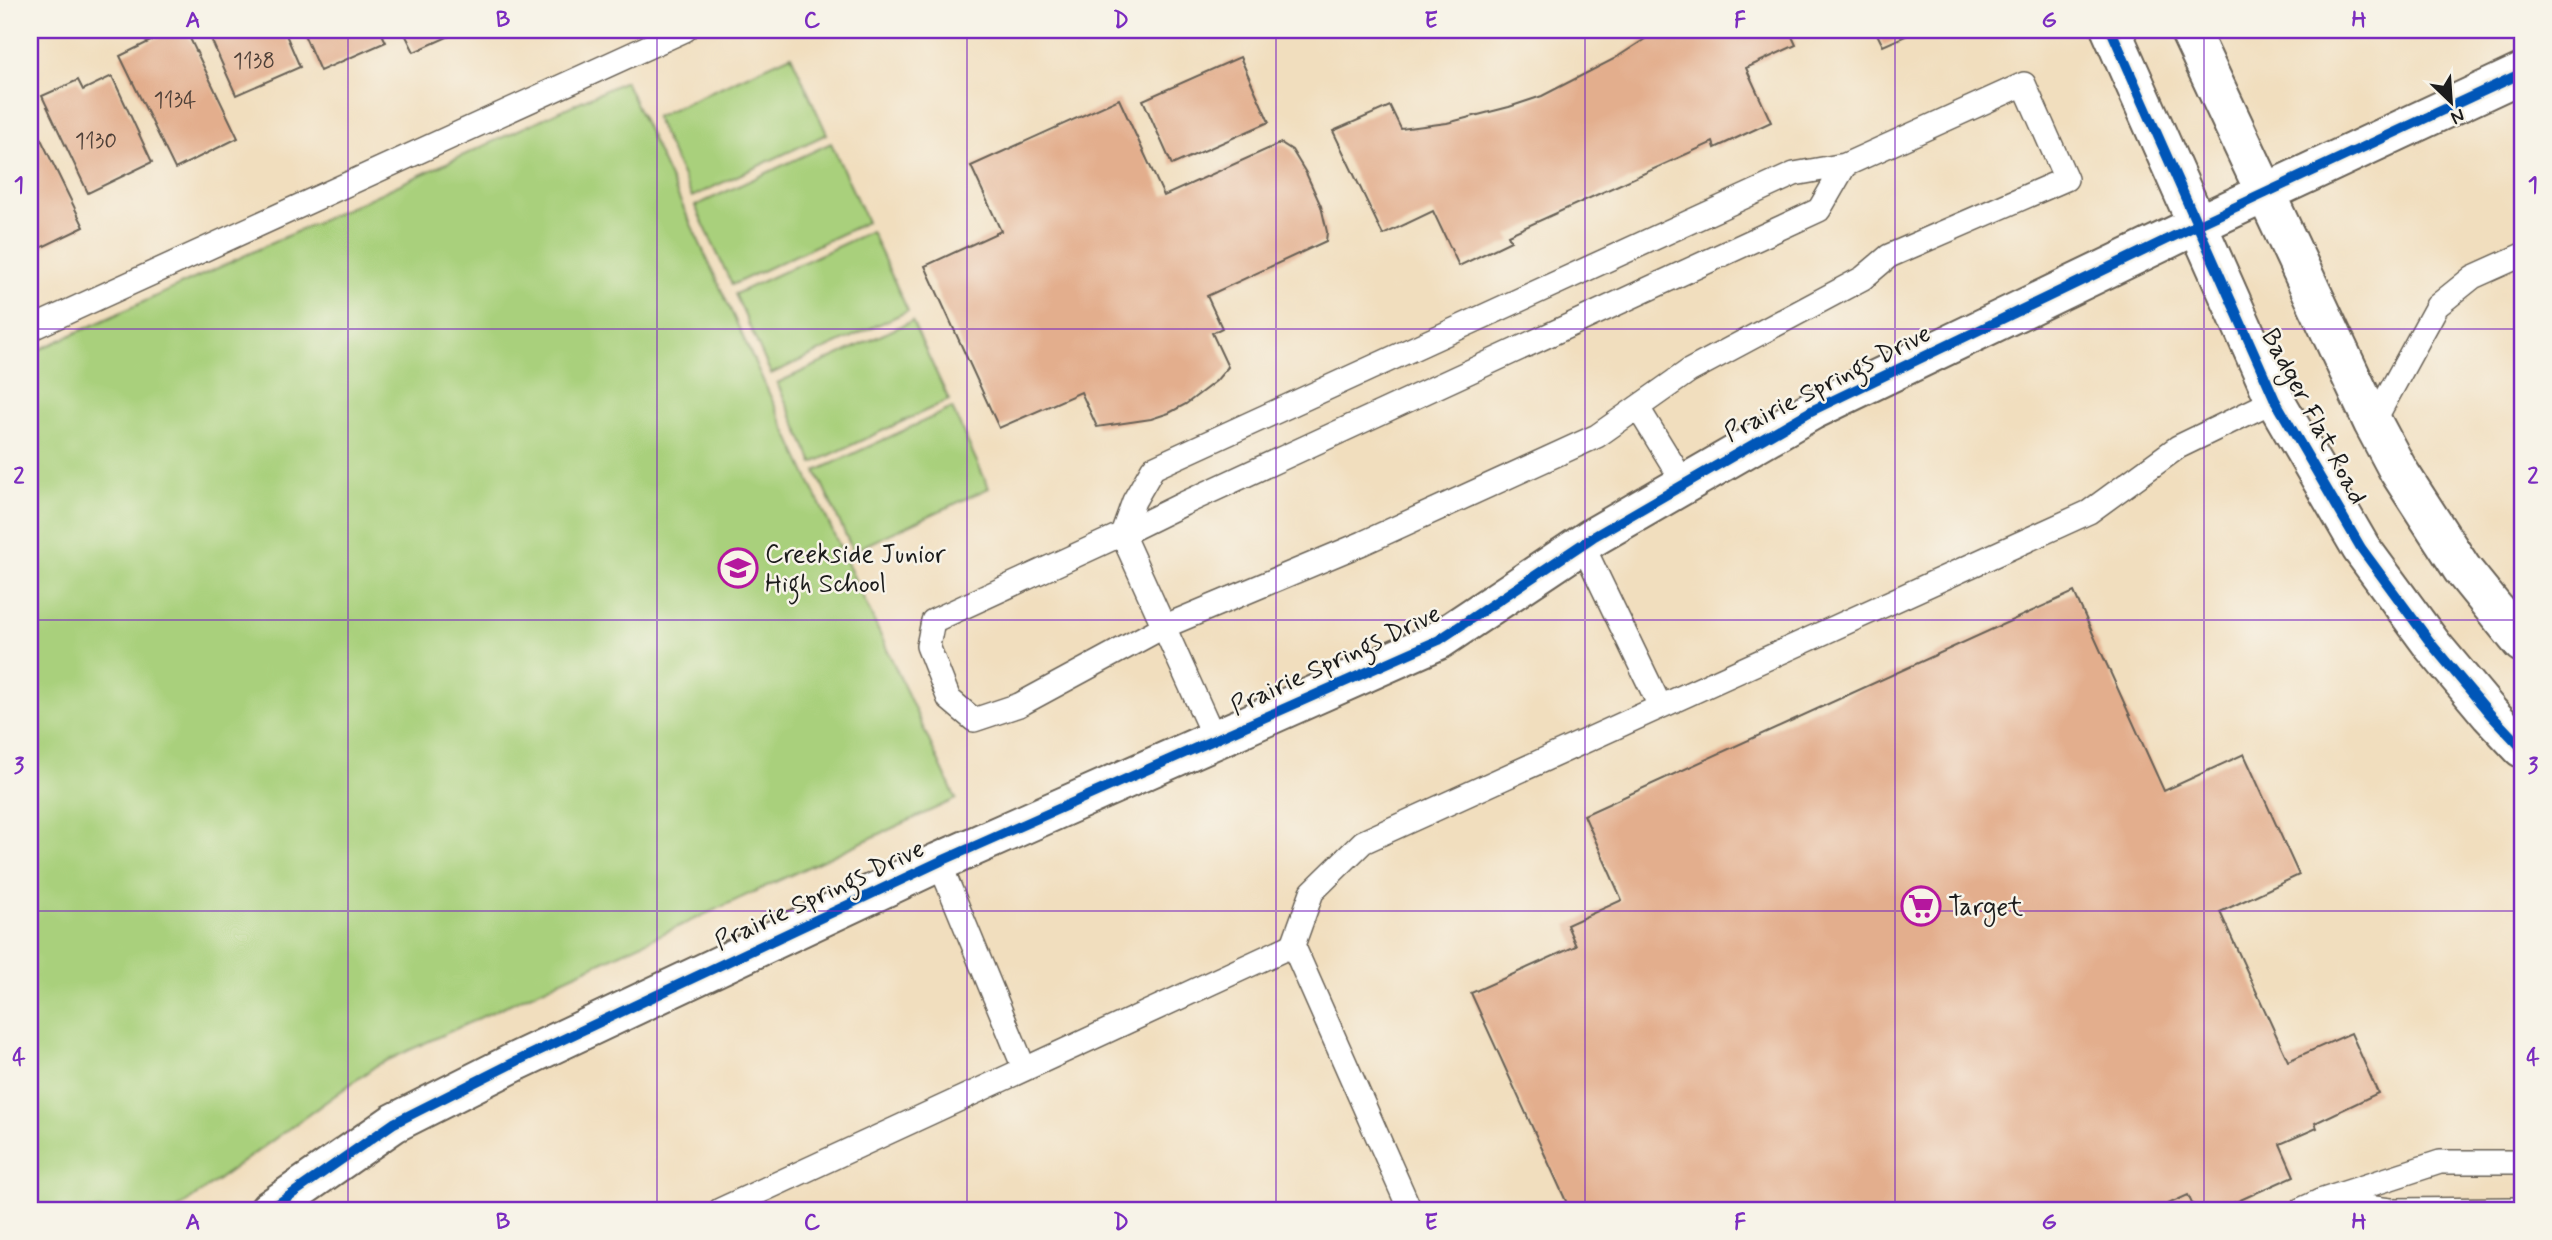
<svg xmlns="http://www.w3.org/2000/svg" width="2552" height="1240" font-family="Mynerve,sans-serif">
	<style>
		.green { fill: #a9d07b; stroke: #62764c; stroke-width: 2 }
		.building { fill: #e3ae8d }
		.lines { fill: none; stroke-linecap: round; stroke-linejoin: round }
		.service-casing { stroke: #676055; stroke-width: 26 }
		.minor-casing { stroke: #676055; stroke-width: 42 }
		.tertiary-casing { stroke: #676055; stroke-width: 42 }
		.service { stroke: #fff; stroke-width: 23 }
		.minor { stroke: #fff; stroke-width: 38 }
		.tertiary { stroke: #fff; stroke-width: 38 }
		.cycleway-casing { stroke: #f7f3e8; stroke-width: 15 }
		.cycleway { stroke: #0057b8; stroke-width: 10 }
		.grid { fill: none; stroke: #7b2cbf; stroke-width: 2; stroke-opacity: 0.55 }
		.labels { text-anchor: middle; stroke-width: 5; stroke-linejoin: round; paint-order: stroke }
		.number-label { font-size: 23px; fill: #4e4038 }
		.street-label { font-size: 26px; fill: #1c1c1c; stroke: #f7f3e8 }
		.poi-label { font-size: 26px; fill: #1c1c1c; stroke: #f7f3e8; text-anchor: start }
		.neatline { fill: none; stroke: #7b2cbf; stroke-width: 2.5 }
		.grid-label { font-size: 23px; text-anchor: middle; font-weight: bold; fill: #7b2cbf }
	</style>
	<rect width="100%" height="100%" fill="#f7f3e8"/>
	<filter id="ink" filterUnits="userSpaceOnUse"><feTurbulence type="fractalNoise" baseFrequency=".0143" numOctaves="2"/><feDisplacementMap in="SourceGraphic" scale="14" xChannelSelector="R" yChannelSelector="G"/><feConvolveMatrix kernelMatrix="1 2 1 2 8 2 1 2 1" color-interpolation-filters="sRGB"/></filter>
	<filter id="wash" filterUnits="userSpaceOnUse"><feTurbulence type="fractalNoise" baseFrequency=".00686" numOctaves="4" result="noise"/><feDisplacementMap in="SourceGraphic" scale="28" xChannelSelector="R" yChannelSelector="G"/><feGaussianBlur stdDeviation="1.57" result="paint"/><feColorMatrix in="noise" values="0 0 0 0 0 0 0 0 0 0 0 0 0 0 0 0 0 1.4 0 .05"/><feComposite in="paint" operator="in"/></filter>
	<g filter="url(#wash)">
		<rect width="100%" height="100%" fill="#f1debe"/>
		<g class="green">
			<polygon points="791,55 827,134 692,197 655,117"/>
			<polygon points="625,81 956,799 377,1065 176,1210 30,1210 30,354"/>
			<polygon points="831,143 867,222 732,285 695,206"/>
			<polygon points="871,231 908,311 771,374 735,294"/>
			<polygon points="912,321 949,400 813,463 777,383"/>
			<polygon points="952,408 989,488 853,551 816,471"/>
		</g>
		<g id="blocks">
			<g class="building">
				<polygon points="173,30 186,30 238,138 175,169 120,56"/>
				<polygon points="207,30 284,30 300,67 236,95"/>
				<polygon points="302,30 380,30 386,42 320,71"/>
				<polygon points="403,30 463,30 414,52"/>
				<polygon points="1659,30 1789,30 1796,45 1746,68 1771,122 1715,148 1713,142 1508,235 1511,241 1459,266 1433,211 1383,235 1333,131 1390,106 1401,129 1447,123 1509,107 1542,96 1614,59"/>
				<polygon points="1875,30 1919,30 1883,46"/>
				<polygon points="1240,57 1269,122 1172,165 1143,100"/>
				<polygon points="112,76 152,162 88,193 42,96 78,80 83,90"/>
				<polygon points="1119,99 1164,196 1281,143 1292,150 1306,173 1321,206 1327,232 1326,241 1207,296 1222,328 1212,333 1228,367 1216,381 1186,404 1169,413 1151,419 1097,427 1081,392 999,428 925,266 1001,231 971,166"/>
				<polygon points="35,127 84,227 30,253 30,130"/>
				<polygon points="2074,592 2164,791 2244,754 2299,875 2220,912 2288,1061 2351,1033 2378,1093 2315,1123 2317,1128 2280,1144 2294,1176 2218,1210 2195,1210 2188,1195 2155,1210 1570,1210 1471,993 1576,946 1567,925 1622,900 1584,815"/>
			</g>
		</g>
	</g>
	<g filter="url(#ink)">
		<use href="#blocks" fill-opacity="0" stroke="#676055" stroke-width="2"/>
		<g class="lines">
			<g class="service-casing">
				<g id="service">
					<polyline points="30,329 685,30"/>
					<polyline points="1638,408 1684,483"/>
					<polyline points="2373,423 2437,306 2473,277 2522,255"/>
					<polyline points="1582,544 1660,706"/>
					<polyline points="1215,740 1122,534 1183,504 1819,210 1845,165 2024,84 2066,179 1889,256 1863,278 1689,371 1597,436 1363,543 1163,627 1019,705 974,720 949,699 928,646 933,621 1122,534 1134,501 1153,468 1794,174 1845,165"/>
					<polyline points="939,862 1024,1068"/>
					<polyline points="2522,1162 2440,1162 2320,1201 2390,1210 2522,1209"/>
					<polyline points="720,1210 1293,945"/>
					<polyline points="1410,1210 1293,945 1312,892 1363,842 2089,512 2178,447 2275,400"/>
					<polyline points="2300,1210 2320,1201"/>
				</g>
			</g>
			<g class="minor-casing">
				<polyline id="minor" points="269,1210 394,1123 517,1061 939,862 1439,640 1593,537 1811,411 2197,225 2522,73"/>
			</g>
			<g class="tertiary-casing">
				<g id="tertiary">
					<polyline points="2111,30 2275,400 2361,548 2433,646 2490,714 2522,748"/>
					<polyline points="2189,30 2373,423 2398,470 2462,569 2522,643"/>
				</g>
			</g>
			<use href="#service" class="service"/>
			<use href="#minor" class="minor"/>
			<use href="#tertiary" class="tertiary"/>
			<g class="cycleway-casing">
				<g id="cycleway">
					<polyline points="2111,30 2275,400 2361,548 2433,646 2490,714 2522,748"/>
					<polyline points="269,1210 394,1123 517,1061 939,862 1439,640 1593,537 1811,411 2197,225 2522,73"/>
				</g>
			</g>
			<use href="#cycleway" class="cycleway"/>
		</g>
	</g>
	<path class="grid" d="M 348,30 L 348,1210M 657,30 L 657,1210M 967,30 L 967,1210M 1276,30 L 1276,1210M 1585,30 L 1585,1210M 1895,30 L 1895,1210M 2204,30 L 2204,1210M 30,329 L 2522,329M 30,620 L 2522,620M 30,911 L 2522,911"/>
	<defs>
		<g id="school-ring" transform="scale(2.0125)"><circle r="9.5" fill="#f7f3e8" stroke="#b5179e" stroke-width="1.5"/><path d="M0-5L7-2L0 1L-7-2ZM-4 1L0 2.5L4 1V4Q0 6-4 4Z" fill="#b5179e"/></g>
		<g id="supermarket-ring" transform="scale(2.0125)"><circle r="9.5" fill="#f7f3e8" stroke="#b5179e" stroke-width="1.5"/><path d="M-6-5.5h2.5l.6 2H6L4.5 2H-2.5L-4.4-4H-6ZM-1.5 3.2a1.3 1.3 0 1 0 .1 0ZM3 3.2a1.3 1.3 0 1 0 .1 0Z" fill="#b5179e"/></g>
	</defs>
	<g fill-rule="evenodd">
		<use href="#school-ring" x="738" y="568"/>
		<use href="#supermarket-ring" x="1921" y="906"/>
	</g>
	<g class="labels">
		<g class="number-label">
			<text x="254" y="68">1138</text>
			<text x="175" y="107">1134</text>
			<text x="96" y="148">1130</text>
		</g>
		<g class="street-label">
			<text transform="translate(1827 382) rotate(-27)" y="9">Prairie Springs Drive</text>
			<text transform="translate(2315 416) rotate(62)" y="9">Badger Flat Road</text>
			<text transform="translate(1335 659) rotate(-25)" y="9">Prairie Springs Drive</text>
			<text transform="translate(819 894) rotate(-25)" y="9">Prairie Springs Drive</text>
		</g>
		<g class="poi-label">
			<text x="765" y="562">Creekside Junior<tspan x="765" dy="30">High School</tspan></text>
			<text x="1948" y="915">Target</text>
		</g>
	</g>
	<rect width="2552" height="1240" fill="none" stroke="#f7f3e8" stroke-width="77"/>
	<g transform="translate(2451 102) rotate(155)" stroke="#f7f3e8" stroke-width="5" paint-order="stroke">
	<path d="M0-5L12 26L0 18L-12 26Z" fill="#1c1c1c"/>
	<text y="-10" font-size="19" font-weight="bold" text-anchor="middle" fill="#1c1c1c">N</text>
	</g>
	<rect x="38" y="38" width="2476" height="1164" class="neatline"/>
	<g class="grid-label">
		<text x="193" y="27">A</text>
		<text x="503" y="27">B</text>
		<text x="812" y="27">C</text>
		<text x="1121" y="27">D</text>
		<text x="1431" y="27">E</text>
		<text x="1740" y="27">F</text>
		<text x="2049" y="27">G</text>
		<text x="2359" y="27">H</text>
		<text x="19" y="192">1</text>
		<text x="2533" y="192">1</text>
		<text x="19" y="483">2</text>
		<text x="2533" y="483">2</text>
		<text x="19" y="773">3</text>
		<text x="2533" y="773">3</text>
		<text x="19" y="1064">4</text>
		<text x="2533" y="1064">4</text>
		<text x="193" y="1229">A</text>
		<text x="503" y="1229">B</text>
		<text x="812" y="1229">C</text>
		<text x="1121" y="1229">D</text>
		<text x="1431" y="1229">E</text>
		<text x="1740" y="1229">F</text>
		<text x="2049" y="1229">G</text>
		<text x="2359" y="1229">H</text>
	</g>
</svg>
